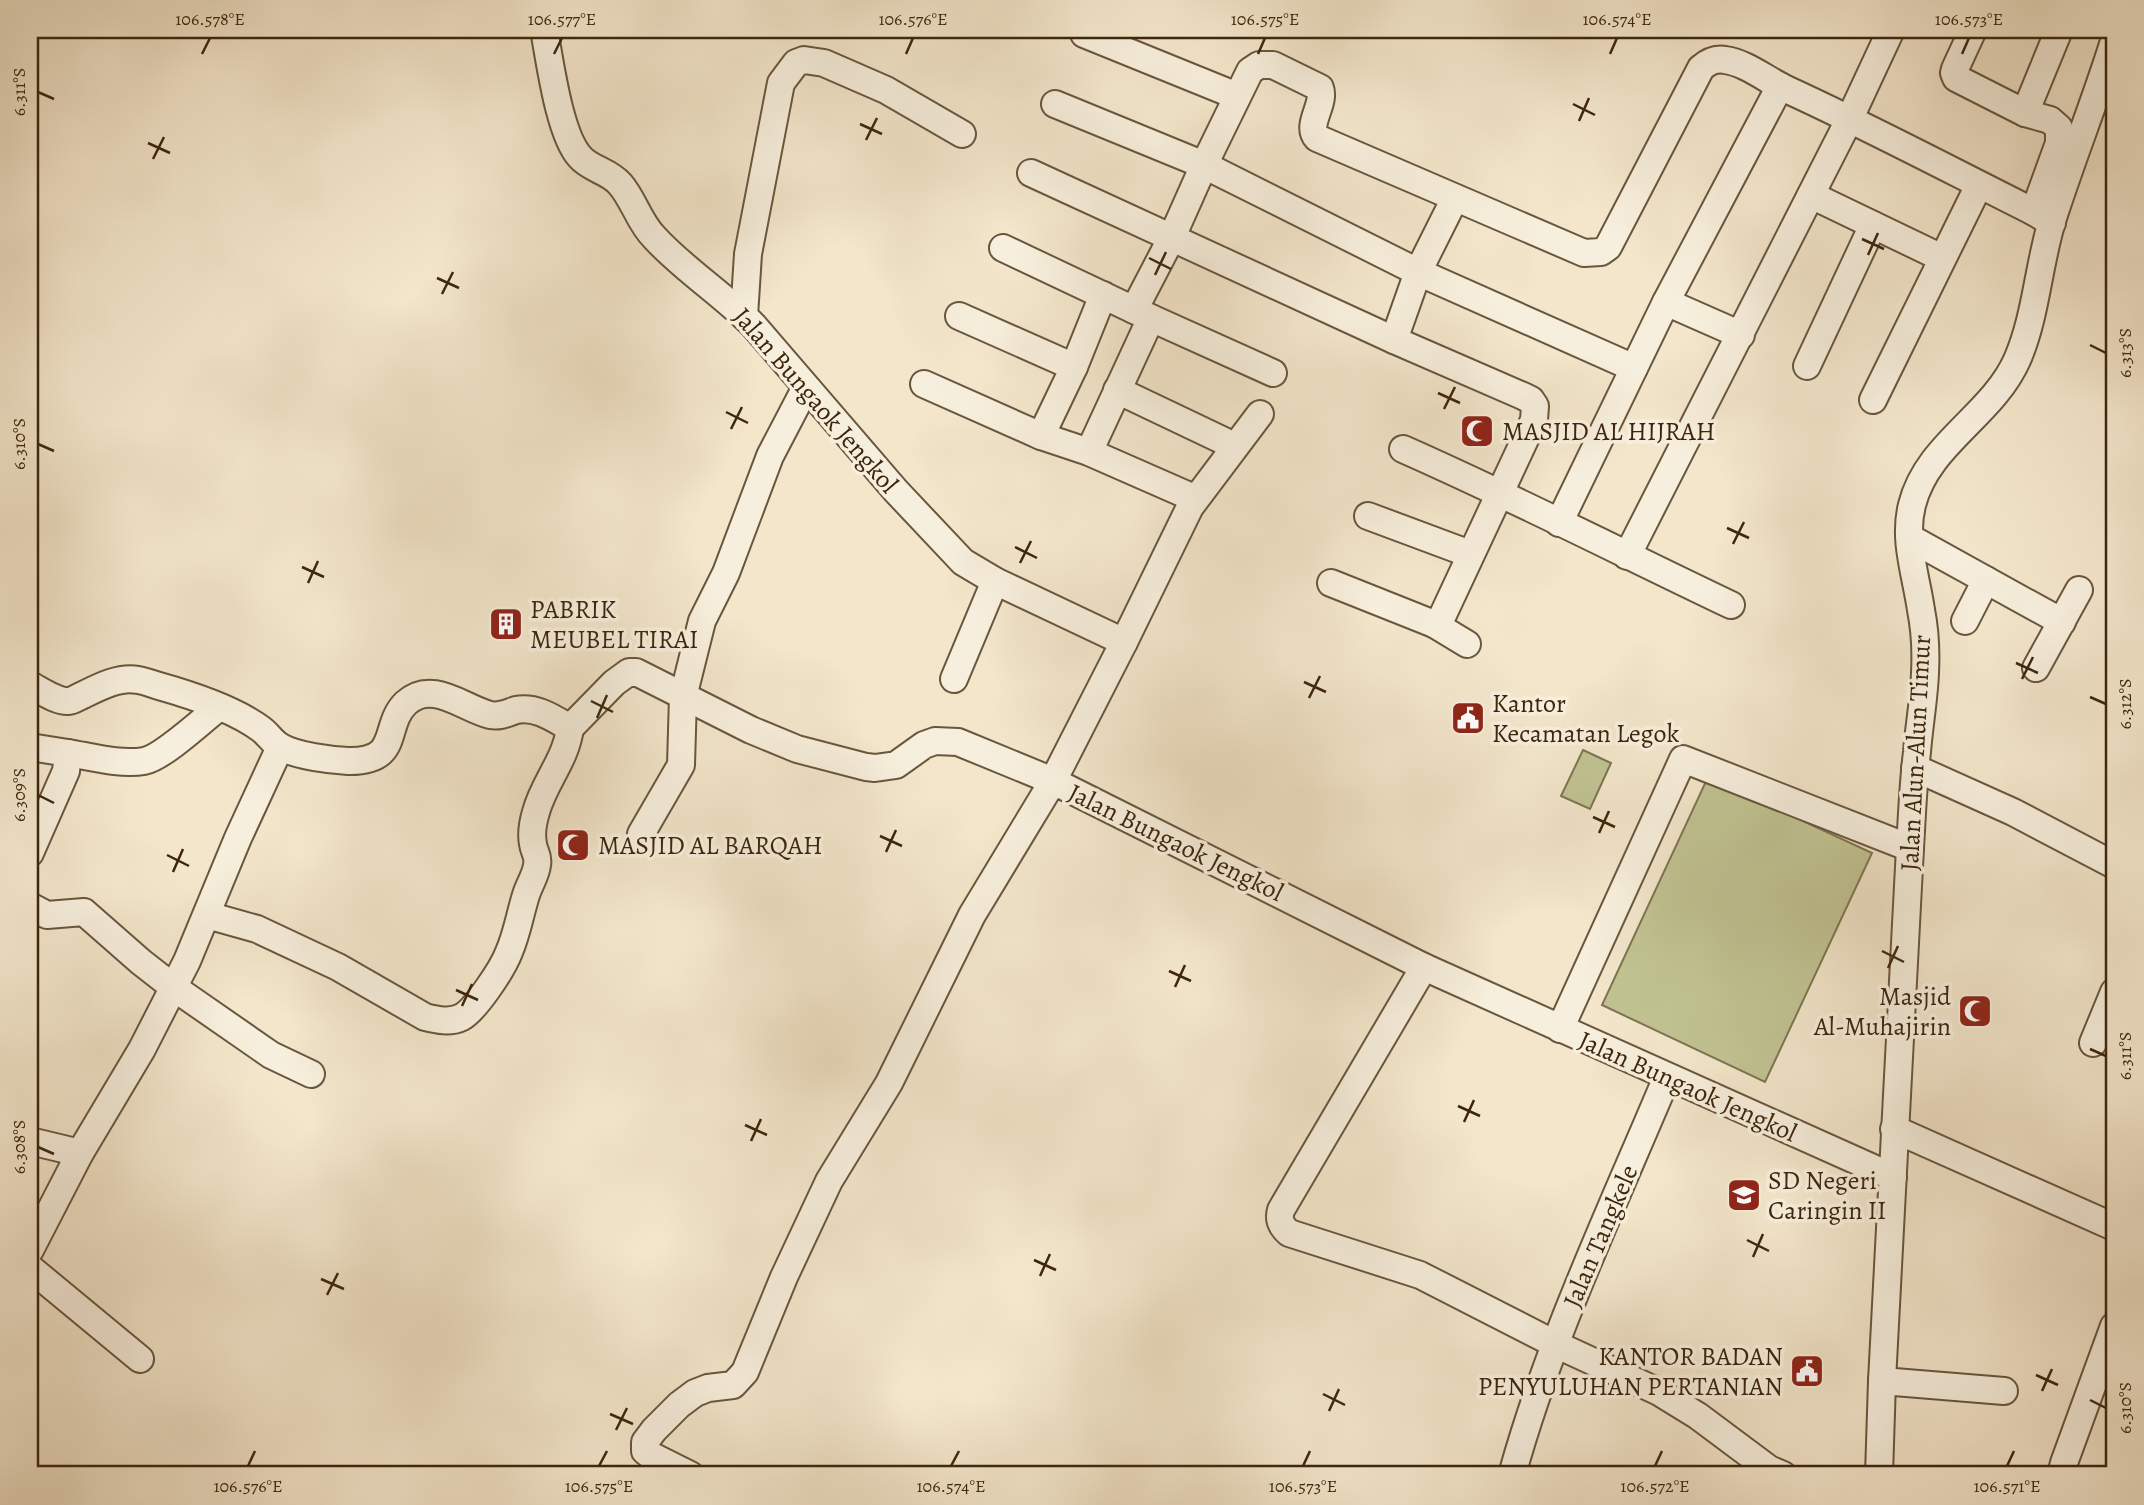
<svg xmlns="http://www.w3.org/2000/svg" width="2144" height="1505" font-family="Alegreya,serif">
	<style>
		.green { fill: #c1c393; stroke: #7f7450; stroke-width: 2 }
		.lines { fill: none; stroke-linecap: round; stroke-linejoin: round }
		.minor-casing { stroke: #6a563c; stroke-width: 30 }
		.minor { stroke: #f7efdd; stroke-width: 26 }
		.ticks { fill: none; stroke: #3d260d; stroke-width: 2.5 }
		.labels { text-anchor: middle; stroke-width: 7; stroke-linejoin: round; paint-order: stroke }
		.street-label { font-size: 26px; fill: #3d260d; stroke: #f7efdd }
		.poi-label { font-size: 26px; fill: #3d260d; stroke: #f7efdd; text-anchor: start }
		.neatline { fill: none; stroke: #3d260d; stroke-width: 2.5 }
		.ticks-label { font-size: 18px; text-anchor: middle; fill: #3d260d }
	</style>
	<rect width="100%" height="100%" fill="#f3e6cb"/>
	<filter id="stains"><feTurbulence type="fractalNoise" baseFrequency=".00286" numOctaves="4"/><feColorMatrix values="0 0 0 0 .2 0 0 0 0 .09 0 0 0 0 .02 0 0 0 .5 -.17"/></filter>
	<radialGradient id="worn" r=".72"><stop offset=".6" stop-color="#630" stop-opacity="0"/><stop offset="1" stop-color="#630" stop-opacity=".3"/></radialGradient>
	<g class="green">
		<polygon points="1583,750 1611,763 1590,809 1561,796"/>
		<polygon points="1708,777 1872,853 1765,1082 1602,1005"/>
	</g>
	<g class="lines">
		<g class="minor-casing">
			<g id="minor">
				<path d="M 544,30 C 550,61 559,134 580,157 C 590,169 609,171 620,184 C 634,200 639,222 654,237 C 684,270 723,294 754,326 L 896,491 L 963,562 L 995,581 L 1124,642 L 1053,781 L 972,915 L 889,1083 L 829,1181 L 784,1277 L 745,1372 L 733,1385 L 708,1388 L 695,1393 L 679,1405 L 654,1430 L 645,1442 L 645,1451 L 650,1455 L 690,1475"/>
				<polyline points="1973,30 1955,69 1954,73 1956,78 2025,113 2050,120 2059,128 2059,143 2034,212"/>
				<polyline points="1084,34 1237,96"/>
				<polyline points="1055,104 1204,165 1418,272 1634,368"/>
				<polyline points="2025,113 2059,30"/>
				<polyline points="1031,173 1394,340 1523,396 1531,400 1535,406 1534,420 1441,619 1434,624 1331,583"/>
				<polyline points="1811,195 1942,258"/>
				<polyline points="1003,248 1151,318 1273,373"/>
				<polyline points="1666,302 1741,335"/>
				<path d="M 1134,310 L 1172,237 L 1204,165 L 1250,71 L 1259,65 L 1273,65 L 1320,88 C 1326,104 1305,125 1317,138 L 1584,253 L 1601,252 L 1608,247 L 1701,68 C 1708,62 1715,58 1725,60 C 1747,63 1768,81 1788,90 C 1871,128 1952,171 2034,212 L 2052,223"/>
				<polyline points="744,316 748,254 781,83 796,63 804,60 824,63 886,90 962,134"/>
				<polyline points="959,316 1074,367"/>
				<polyline points="1394,340 1418,272 1455,198"/>
				<polyline points="1807,366 1873,225"/>
				<polyline points="924,384 1041,436 1089,452 1187,495"/>
				<polyline points="1117,390 1224,441"/>
				<polyline points="1873,400 1979,185"/>
				<polyline points="1041,436 1074,367 1103,295"/>
				<path d="M 1403,449 C 1514,498 1622,553 1731,605"/>
				<polyline points="1089,452 1151,318"/>
				<polyline points="1368,516 1470,554"/>
				<polyline points="1559,523 1666,302 1780,86"/>
				<polyline points="1910,538 2062,622"/>
				<polyline points="1627,556 1850,118 1891,30"/>
				<polyline points="1965,621 1986,580"/>
				<polyline points="1434,624 1467,644"/>
				<polyline points="1124,642 1190,507 1260,414"/>
				<polyline points="2036,668 2079,590"/>
				<polyline points="954,679 995,581"/>
				<path d="M 30,685 C 40,690 57,702 69,701 C 73,701 78,697 83,695 C 99,687 120,676 138,680 C 145,681 152,684 159,686 C 191,695 234,709 261,729 C 268,734 273,743 281,747 C 297,756 330,760 348,761 C 402,762 382,726 406,703 C 432,679 463,708 490,715 C 500,717 507,713 516,710 C 536,706 553,718 570,728 L 614,683 L 629,672 L 636,672 L 751,730 L 797,749 L 866,767 L 875,768 L 896,765 L 924,745 L 935,741 L 958,742 L 1053,781 L 1424,967 L 1893,1177"/>
				<polyline points="30,747 68,753 66,771 30,853"/>
				<path d="M 68,753 C 92,757 120,765 144,761 C 162,758 204,719 219,707"/>
				<polyline points="1915,768 2013,812 2114,865"/>
				<polyline points="641,834 681,765 683,697 702,621 726,573 770,456 806,387"/>
				<polyline points="30,906 47,915 84,912 141,962 173,987 271,1055 311,1074"/>
				<path d="M 207,915 L 257,929 L 338,967 L 425,1017 C 437,1020 450,1023 462,1017 C 476,1009 503,968 509,952 C 517,934 520,914 526,895 C 529,885 536,875 537,865 C 539,856 534,852 533,844 C 531,834 533,822 536,812 C 544,782 566,760 570,728"/>
				<path d="M 1424,967 L 1281,1210 C 1278,1220 1281,1226 1289,1233 L 1420,1275 L 1555,1344 L 1659,1392 L 1698,1416 L 1769,1469 L 1783,1475"/>
				<polyline points="1560,1029 1683,759 1910,848"/>
				<polyline points="2093,1043 2114,992"/>
				<polyline points="1894,1129 2114,1227"/>
				<polyline points="30,1141 80,1153"/>
				<polyline points="30,1250 80,1153 142,1049 187,961 238,838 280,747"/>
				<polyline points="30,1268 140,1359"/>
				<polyline points="1882,1381 2004,1391"/>
				<path d="M 1512,1475 C 1550,1338 1612,1208 1667,1077"/>
				<path d="M 1879,1475 L 1882,1381 L 1910,848 C 1912,816 1913,784 1917,752 C 1919,726 1924,699 1925,673 C 1926,653 1925,630 1921,610 C 1916,575 1903,540 1912,505 C 1927,444 1992,416 2017,360 C 2036,317 2038,267 2052,221 C 2071,161 2095,102 2114,41"/>
				<polyline points="2061,1475 2064,1463 2114,1326"/>
			</g>
		</g>
		<use href="#minor" class="minor"/>
	</g>
	<path class="ticks" d="M 202,54 L 210,38M 554,54 L 562,38M 906,54 L 913,38M 1258,54 L 1265,38M 1610,54 L 1617,38M 1962,54 L 1969,38M 38,92 L 54,99M 1573,104 L 1595,115M 1579,121 L 1589,98M 860,124 L 882,134M 866,140 L 877,118M 148,143 L 170,153M 153,159 L 164,137M 1862,239 L 1884,249M 1868,255 L 1878,233M 1149,258 L 1171,269M 1155,275 L 1166,252M 437,278 L 459,288M 442,294 L 453,272M 2090,345 L 2106,353M 1438,393 L 1460,403M 1444,409 L 1455,387M 726,412 L 748,423M 731,429 L 742,407M 38,444 L 54,451M 1727,528 L 1749,538M 1733,544 L 1744,522M 1015,547 L 1037,558M 1020,563 L 1031,541M 302,567 L 324,577M 308,583 L 318,561M 2016,663 L 2038,673M 2022,679 L 2033,657M 1304,682 L 1326,692M 2090,697 L 2106,704M 1309,698 L 1320,676M 591,701 L 613,712M 597,718 L 607,695M 38,795 L 54,803M 1593,817 L 1615,827M 1599,833 L 1609,811M 880,836 L 902,846M 886,852 L 896,830M 167,855 L 189,866M 173,872 L 183,849M 1882,951 L 1904,962M 1888,968 L 1898,946M 1169,971 L 1191,981M 1175,987 L 1185,965M 456,990 L 478,1000M 462,1006 L 472,984M 2090,1049 L 2106,1056M 1458,1106 L 1480,1116M 1464,1122 L 1474,1100M 745,1125 L 767,1135M 751,1141 L 761,1119M 38,1147 L 54,1154M 1747,1240 L 1769,1251M 1753,1257 L 1763,1234M 1034,1260 L 1056,1270M 1040,1276 L 1050,1254M 321,1279 L 344,1289M 327,1295 L 338,1273M 2036,1375 L 2058,1385M 2042,1391 L 2052,1369M 1323,1394 L 1345,1405M 2090,1400 L 2106,1408M 1329,1411 L 1339,1389M 610,1414 L 633,1424M 616,1430 L 627,1408M 248,1466 L 255,1451M 599,1466 L 607,1451M 951,1466 L 959,1451M 1303,1466 L 1310,1451M 1655,1466 L 1662,1451M 2007,1466 L 2014,1451"/>
	<defs>
		<g id="mosque-square" transform="scale(1.75)"><rect x="-9" y="-9" width="18" height="18" rx="4" fill="#8f2418" stroke="#f7efdd"/><path d="M3.5-4.9A6 6 0 1 0 3.5 4.9A5 5 0 1 1 3.5-4.9Z" fill="#fff"/></g>
		<g id="building-square" transform="scale(1.75)"><rect x="-9" y="-9" width="18" height="18" rx="4" fill="#8f2418" stroke="#f7efdd"/><path d="M-4-6H4V6H1V3H-1V6H-4ZM-2.5-4.3h1.7v1.8h-1.7ZM.8-4.3h1.7v1.8H.8ZM-2.5-1h1.7V.8h-1.7ZM.8-1h1.7V.8H.8Z" fill="#fff"/></g>
		<g id="civic-square" transform="scale(1.75)"><rect x="-9" y="-9" width="18" height="18" rx="4" fill="#8f2418" stroke="#f7efdd"/><path d="M-.6-6.5H3V-4.5H.6V-3L4-1V1h2V6H-6V1h2V-1L-.6-3ZM-1.2 2.5V6h2.4V2.5Z" fill="#fff"/></g>
		<g id="school-square" transform="scale(1.75)"><rect x="-9" y="-9" width="18" height="18" rx="4" fill="#8f2418" stroke="#f7efdd"/><path d="M0-5L7-2L0 1L-7-2ZM-4 1L0 2.5L4 1V4Q0 6-4 4Z" fill="#fff"/></g>
	</defs>
	<g fill-rule="evenodd">
		<use href="#mosque-square" x="1477" y="431"/>
		<use href="#building-square" x="506" y="624"/>
		<use href="#civic-square" x="1468" y="718"/>
		<use href="#mosque-square" x="573" y="845"/>
		<use href="#mosque-square" x="1975" y="1011"/>
		<use href="#school-square" x="1744" y="1195"/>
		<use href="#civic-square" x="1807" y="1371"/>
	</g>
	<g class="labels">
		<g class="street-label">
			<text transform="translate(816 400) rotate(49)" y="9">Jalan Bungaok Jengkol</text>
			<text transform="translate(1915 753) rotate(-87)" y="9">Jalan Alun-Alun Timur</text>
			<text transform="translate(1176 842) rotate(26)" y="9">Jalan Bungaok Jengkol</text>
			<text transform="translate(1688 1086) rotate(24)" y="9">Jalan Bungaok Jengkol</text>
			<text transform="translate(1600 1236) rotate(-67)" y="9">Jalan Tangkele</text>
		</g>
		<g class="poi-label">
			<text x="1502" y="440">MASJID AL HIJRAH</text>
			<text x="530" y="618">PABRIK<tspan x="530" dy="30">MEUBEL TIRAI</tspan></text>
			<text x="1492" y="712">Kantor<tspan x="1492" dy="30">Kecamatan Legok</tspan></text>
			<text x="598" y="854">MASJID AL BARQAH</text>
			<text x="1951" y="1005" text-anchor="end">Masjid<tspan x="1951" dy="30">Al-Muhajirin</tspan></text>
			<text x="1768" y="1189">SD Negeri<tspan x="1768" dy="30">Caringin II</tspan></text>
			<text x="1783" y="1365" text-anchor="end">KANTOR BADAN<tspan x="1783" dy="30">PENYULUHAN PERTANIAN</tspan></text>
		</g>
	</g>
	<rect width="2144" height="1505" fill="none" stroke="#f3e6cb" stroke-width="77"/>
	<rect x="38" y="38" width="2068" height="1428" class="neatline"/>
	<g class="ticks-label">
		<text x="210" y="25">106.578°E</text>
		<text x="562" y="25">106.577°E</text>
		<text x="913" y="25">106.576°E</text>
		<text x="1265" y="25">106.575°E</text>
		<text x="1617" y="25">106.574°E</text>
		<text x="1969" y="25">106.573°E</text>
		<text transform="translate(19 92) rotate(-90)" y="6">6.311°S</text>
		<text transform="translate(2125 353) rotate(-90)" y="6">6.313°S</text>
		<text transform="translate(19 444) rotate(-90)" y="6">6.310°S</text>
		<text transform="translate(2125 704) rotate(-90)" y="6">6.312°S</text>
		<text transform="translate(19 795) rotate(-90)" y="6">6.309°S</text>
		<text transform="translate(2125 1056) rotate(-90)" y="6">6.311°S</text>
		<text transform="translate(19 1147) rotate(-90)" y="6">6.308°S</text>
		<text transform="translate(2125 1408) rotate(-90)" y="6">6.310°S</text>
		<text x="248" y="1492">106.576°E</text>
		<text x="599" y="1492">106.575°E</text>
		<text x="951" y="1492">106.574°E</text>
		<text x="1303" y="1492">106.573°E</text>
		<text x="1655" y="1492">106.572°E</text>
		<text x="2007" y="1492">106.571°E</text>
	</g>
	<rect width="100%" height="100%" filter="url(#stains)"/>
	<rect width="100%" height="100%" fill="url(#worn)"/>
</svg>
